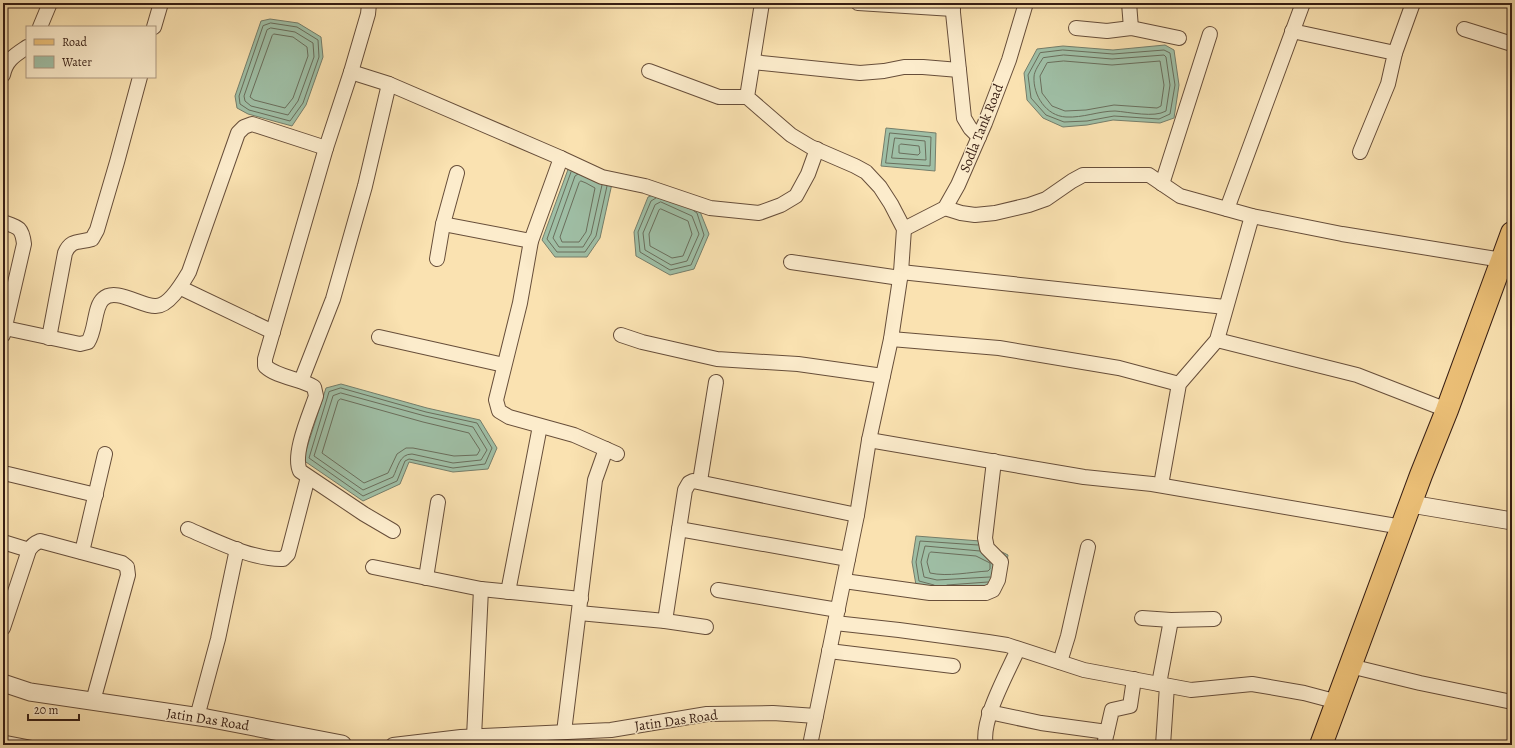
<svg xmlns="http://www.w3.org/2000/svg" width="1515" height="748" font-family="Alegreya,serif">
	<style>
		.water { fill: #9fbfa6; stroke: #757e6b }
		.lines { fill: none; stroke-linecap: round; stroke-linejoin: round }
		.shore { stroke: #6a6e5c; stroke-width: 1 }
		.service-casing { stroke: #674e3a; stroke-width: 9 }
		.minor-casing { stroke: #674e3a; stroke-width: 16 }
		.tertiary-casing { stroke: #674e3a; stroke-width: 19 }
		.primary-casing { stroke: #361d13; stroke-width: 24 }
		.service { stroke: #fceccc; stroke-width: 7 }
		.minor { stroke: #fceccc; stroke-width: 14 }
		.tertiary { stroke: #fceccc; stroke-width: 17 }
		.primary { stroke: #edc178; stroke-width: 22 }
		.labels { text-anchor: middle; stroke-width: 3; stroke-linejoin: round; paint-order: stroke }
		.street-label { font-size: 14px; fill: #361d13; stroke: #fceccc }
	</style>
	<rect width="100%" height="100%" fill="#fae2b1"/>
	<filter id="stains"><feTurbulence type="fractalNoise" baseFrequency=".005" numOctaves="4"/><feColorMatrix values="0 0 0 0 .2 0 0 0 0 .09 0 0 0 0 .02 0 0 0 .5 -.17"/></filter>
	<radialGradient id="worn" r=".72"><stop offset=".6" stop-color="#630" stop-opacity="0"/><stop offset="1" stop-color="#630" stop-opacity=".3"/></radialGradient>
	<g class="water">
		<polygon points="270,19 298,23 321,37 323,57 306,105 292,126 248,114 237,108 235,96 261,21"/>
		<polygon points="1165,45 1174,50 1179,85 1174,118 1160,123 1113,120 1087,125 1063,127 1043,118 1027,100 1024,73 1037,49 1063,46 1113,50"/>
		<polygon points="886,128 936,133 935,171 881,166"/>
		<polygon points="570,164 613,179 600,238 587,257 555,257 542,240"/>
		<polygon points="661,192 699,209 709,234 694,269 670,275 636,256 634,232 648,197"/>
		<polygon points="341,384 427,408 480,420 497,448 488,469 453,472 409,462 400,484 363,501 303,460 326,388"/>
		<polygon points="916,536 980,541 1008,555 1003,584 960,588 916,585 912,562"/>
	</g>
	<g class="lines">
		<g class="shore">
			<polygon points="271,23 297,27 318,40 319,57 303,103 290,121 249,110 240,104 239,96 263,26"/>
			<polygon points="271,28 295,32 313,43 314,57 298,101 288,115 251,106 245,101 244,96 267,30"/>
			<polygon points="274,34 293,37 307,47 308,56 293,98 285,108 254,100 250,97 272,36"/>
			<polygon points="1063,50 1113,54 1164,50 1170,53 1175,85 1170,114 1159,119 1114,116 1087,121 1064,122 1046,115 1031,98 1028,75 1040,53"/>
			<path d="M 1064,55 L 1112,59 L 1164,55 L 1166,57 L 1170,85 L 1166,111 C 1154,118 1129,112 1115,111 C 1099,111 1083,118 1066,117 C 1046,116 1033,95 1034,77 C 1034,71 1040,63 1043,58 Z"/>
			<polygon points="1064,61 1112,65 1160,61 1164,85 1161,106 1157,108 1114,105 1086,110 1065,111 1052,106 1042,93 1040,76 1047,63"/>
			<polygon points="890,133 931,137 930,166 886,163"/>
			<polygon points="895,138 925,141 926,160 892,158"/>
			<polygon points="901,144 919,146 920,153 918,155 899,153 899,146"/>
			<polyline points="571,172 547,239 557,252 585,252 596,236 607,186"/>
			<polyline points="578,174 575,176 553,238 559,247 583,247 591,234 602,185"/>
			<polygon points="581,181 586,183 595,188 586,232 579,242 562,242 560,237 579,183"/>
			<polyline points="656,198 651,201 638,232 640,252 670,270 691,265 704,235 697,213 694,211"/>
			<polygon points="661,202 692,216 699,234 687,261 671,265 645,250 643,233 655,205"/>
			<polygon points="661,209 688,221 692,234 683,256 672,258 650,246 649,234 659,210"/>
			<polygon points="341,388 426,412 477,423 492,448 485,464 453,468 409,459 405,461 397,481 363,496 309,458 329,392"/>
			<path d="M 341,393 L 425,416 L 473,427 L 487,450 L 481,460 L 453,463 L 412,454 C 399,454 398,468 393,477 L 363,490 L 314,456 L 333,396 Z"/>
			<polygon points="341,399 423,422 469,433 480,450 477,455 454,456 413,448 406,448 397,454 388,473 364,483 322,453 338,401"/>
			<polyline points="980,551 925,546 921,562 924,577 937,580 990,577"/>
			<path d="M 931,552 L 976,556 L 990,563 L 990,569 L 988,571 C 970,572 948,577 930,573 L 927,562 L 929,554 Z"/>
			<polyline points="934,585 919,581 916,562 920,541 978,545"/>
			<polyline points="947,585 988,582"/>
		</g>
		<g class="service-casing">
			<polyline id="service" points="3,739 34,745"/>
		</g>
		<g class="minor-casing">
			<g id="minor">
				<path d="M 367,3 L 369,4 L 368,14 L 351,72 L 326,148 L 265,359 L 265,366 C 278,378 299,378 314,387 L 316,396 C 310,414 292,454 300,471 L 364,514 L 393,531"/>
				<polyline points="762,3 747,97 791,135 811,147 855,166 866,172 880,187 891,204 904,229 901,272 891,339 869,440 857,515 810,745"/>
				<polyline points="858,3 953,9"/>
				<polyline points="952,3 964,118 970,128 979,137"/>
				<polyline points="1129,3 1131,28"/>
				<polyline points="40,27 50,3"/>
				<polyline points="154,27 161,3"/>
				<polyline points="1076,28 1107,31 1131,28 1179,38"/>
				<polyline points="1464,29 1512,44"/>
				<polyline points="1292,31 1395,53 1388,84 1360,152"/>
				<polyline points="1395,53 1413,3"/>
				<polyline points="753,62 860,73 884,71 904,67 923,67 959,70"/>
				<polyline points="649,71 719,97 747,97"/>
				<polyline points="351,72 389,84 561,158 602,177 645,186 710,208 759,213 781,205 796,196 808,174 817,149"/>
				<path d="M 3,75 C 6,60 15,55 27,47"/>
				<polyline points="561,158 531,241 520,303 496,400 499,411 509,417 574,435 617,454"/>
				<polyline points="1162,184 1210,34"/>
				<polyline points="945,208 961,213 975,215 995,213 1029,205 1046,199 1072,181 1083,175 1149,175 1180,196 1252,216 1342,234 1502,260"/>
				<polyline points="1227,209 1303,3"/>
				<path d="M 3,222 C 18,227 22,227 24,244 L 3,335"/>
				<polyline points="443,224 531,241"/>
				<polyline points="904,229 945,208 958,185 985,123 1009,60 1026,3"/>
				<polyline points="437,259 443,224 457,173"/>
				<polyline points="791,262 900,278"/>
				<polyline points="901,272 1225,307"/>
				<polyline points="181,288 273,332"/>
				<path d="M 5,328 L 80,344 L 88,342 C 96,330 94,307 103,299 C 115,287 141,306 155,306 C 169,307 183,282 189,272 L 238,133 L 244,127 L 252,124 L 326,148"/>
				<polyline points="621,335 642,342 717,359 798,364 883,376"/>
				<polyline points="379,337 504,365"/>
				<path d="M 49,338 L 65,253 C 71,239 79,243 92,239 L 97,230 L 117,162 L 140,77"/>
				<polyline points="891,339 999,348 1119,368 1179,384"/>
				<polyline points="1217,340 1357,375 1447,410"/>
				<polyline points="301,381 333,299 365,186 389,84"/>
				<polyline points="869,440 1084,477 1152,484 1402,527"/>
				<polyline points="8,474 96,495"/>
				<polyline points="700,481 716,382"/>
				<polyline points="1161,485 1179,384 1217,340 1252,216"/>
				<path d="M 188,529 C 216,541 253,560 283,559 L 288,554 L 308,477"/>
				<polyline points="679,529 848,559"/>
				<polyline points="3,542 29,550"/>
				<polyline points="82,552 105,454"/>
				<polyline points="373,567 481,589 581,599"/>
				<polyline points="426,578 438,502"/>
				<polyline points="844,581 930,593 986,593 993,590 998,580 1001,562 987,548 985,538 994,461"/>
				<polyline points="718,590 838,610"/>
				<polyline points="508,592 540,426"/>
				<polyline points="579,613 665,621 706,627"/>
				<polyline points="1142,618 1171,620 1214,619"/>
				<polyline points="665,621 685,490 689,483 693,481 857,515"/>
				<polyline points="835,623 899,630 988,642 1007,645 1084,670 1191,690 1252,684 1304,693 1338,702"/>
				<path d="M 3,628 L 29,550 C 32,545 35,543 40,541 L 122,563 L 127,567 L 128,575 L 93,701"/>
				<polyline points="829,651 953,666"/>
				<polyline points="1060,662 1068,636 1088,547"/>
				<polyline points="1350,666 1420,683 1512,702"/>
				<polyline points="1159,684 1171,620"/>
				<polyline points="989,712 1041,723 1107,732"/>
				<polyline points="197,717 218,639 237,549"/>
				<polyline points="564,732 595,480 606,449"/>
				<polyline points="474,737 481,589"/>
				<polyline points="393,745 461,737 611,730 707,714 773,713 816,716"/>
				<path d="M 986,745 C 980,721 1008,672 1018,649"/>
				<polyline points="1104,745 1112,710 1130,706 1134,679"/>
				<polyline points="1163,745 1167,686"/>
			</g>
		</g>
		<g class="tertiary-casing">
			<g id="tertiary">
				<polyline points="1411,504 1512,521"/>
				<polyline points="3,683 30,692 207,718 342,744 343,745"/>
			</g>
		</g>
		<g class="primary-casing">
			<polyline id="primary" points="1321,745 1421,475 1447,410 1512,233"/>
		</g>
		<use href="#service" class="service"/>
		<use href="#minor" class="minor"/>
		<use href="#tertiary" class="tertiary"/>
		<use href="#primary" class="primary"/>
	</g>
	<g class="labels">
		<g class="street-label">
			<text transform="translate(981 128) rotate(-68)" y="5">Sodla Tank Road</text>
			<text transform="translate(208 719) rotate(9)" y="5">Jatin Das Road</text>
			<text transform="translate(676 720) rotate(-8)" y="5">Jatin Das Road</text>
		</g>
	</g>
	<rect width="1515" height="748" fill="none" stroke="#fae2b1" stroke-width="16"/>
	<rect x="4" y="4" width="1507" height="740" fill="none" stroke="#361d13" stroke-width="2"/>
	<rect x="8" y="8" width="1499" height="732" fill="none" stroke="#361d13"/>
	<rect x="26" y="26" width="130" height="52" fill="#fceccc" stroke="#ad9982"/>
	<rect x="34" y="39" width="20" height="6" fill="#edc178" stroke="#ad9982"/>
	<text x="62" y="46" font-size="12" fill="#361d13">Road</text>
	<rect x="34" y="56" width="20" height="12" fill="#9fbfa6" stroke="#ad9982"/>
	<text x="62" y="66" font-size="12" fill="#361d13">Water</text>
	<path d="M28 714v6h51v-6" fill="none" stroke="#361d13" stroke-width="2"/>
	<text x="34" y="714" font-size="12" fill="#361d13" stroke="#fceccc" stroke-width="3" paint-order="stroke">20 m</text>
	<rect width="100%" height="100%" filter="url(#stains)"/>
	<rect width="100%" height="100%" fill="url(#worn)"/>
</svg>
